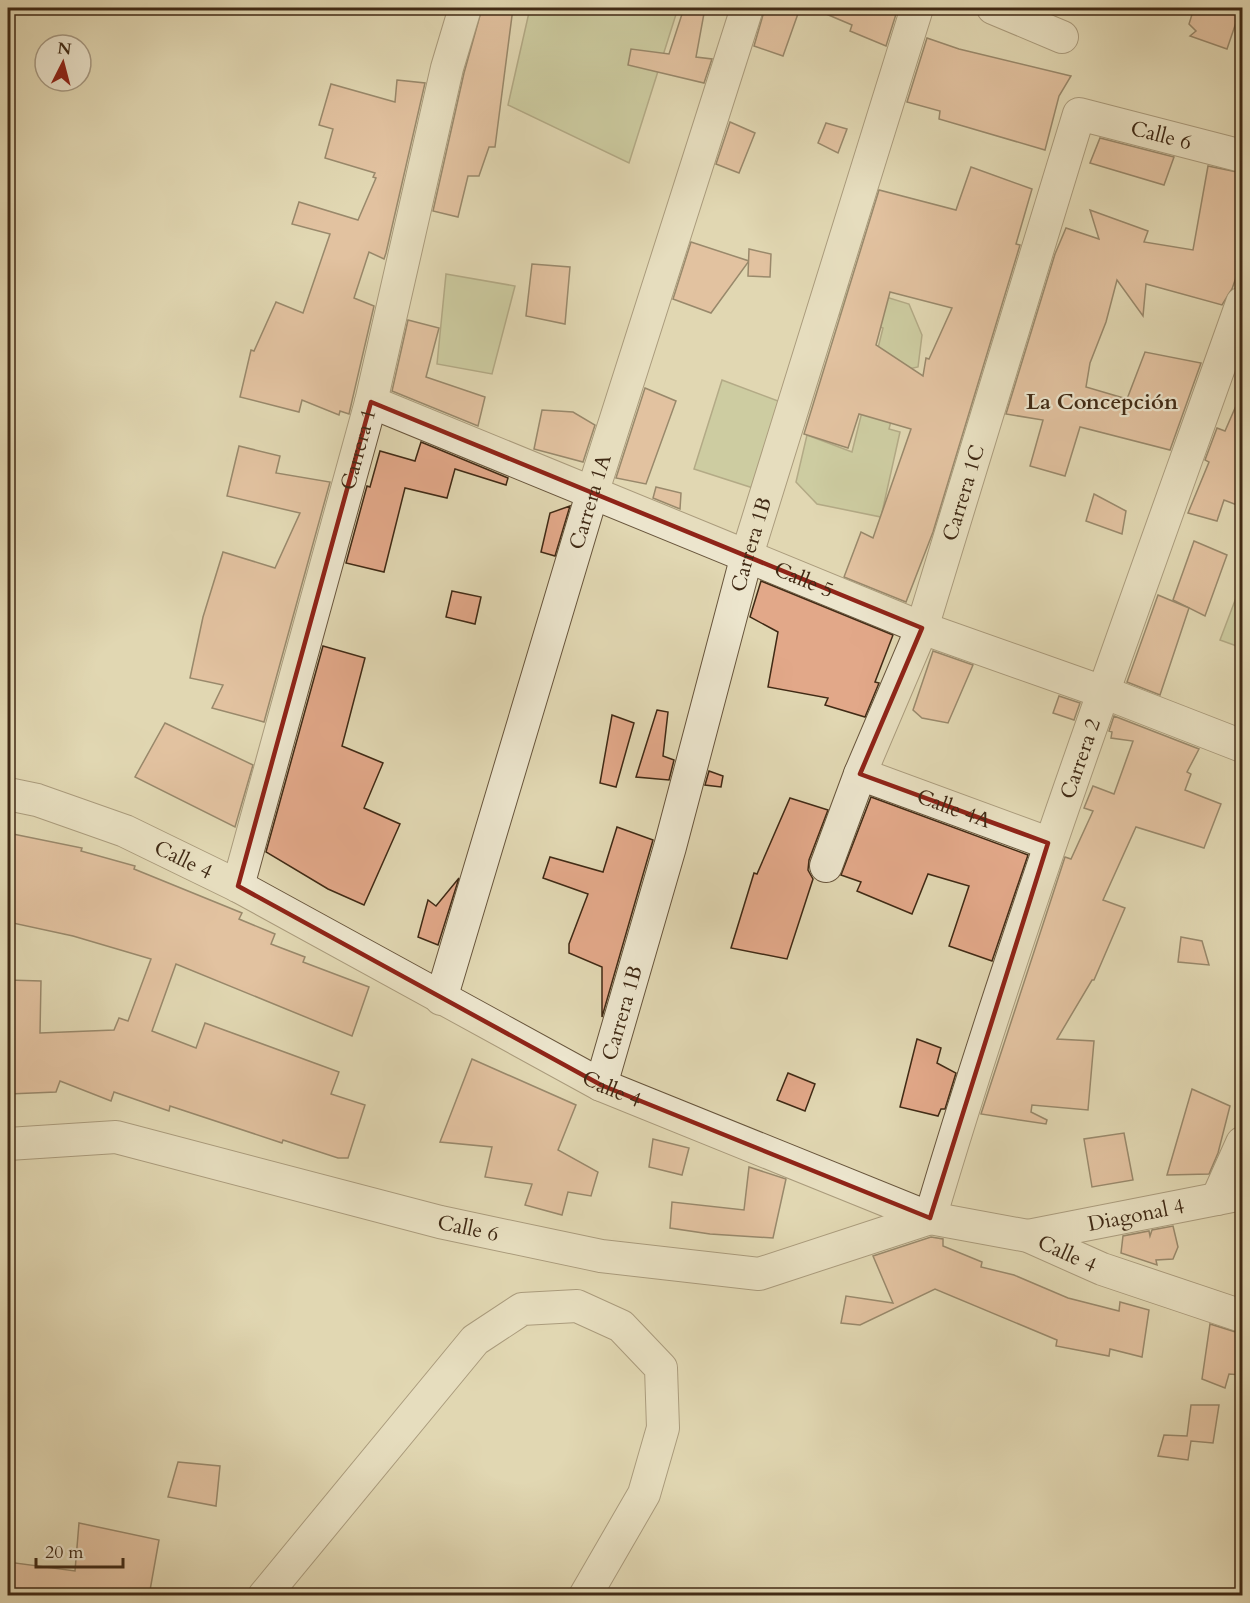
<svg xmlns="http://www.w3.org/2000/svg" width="1250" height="1603" font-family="Cardo,serif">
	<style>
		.green { fill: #b3be8c; stroke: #7a7450; stroke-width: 1.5 }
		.building { fill: #e2a889; stroke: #402a15; stroke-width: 1.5; fill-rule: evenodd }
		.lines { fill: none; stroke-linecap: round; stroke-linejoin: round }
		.minor-casing { stroke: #68553c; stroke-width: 34 }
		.minor { stroke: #ece5cd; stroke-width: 32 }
		.marked { fill: none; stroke: #8f2418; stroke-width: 4.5; stroke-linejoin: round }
		.labels { text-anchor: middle; stroke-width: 4.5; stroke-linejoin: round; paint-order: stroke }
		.street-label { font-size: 21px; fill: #402a15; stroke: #ece5cd }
		.neighbourhood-label { font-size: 22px; font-weight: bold; fill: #402a15; stroke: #ece5cd }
	</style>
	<rect width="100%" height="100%" fill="#e1d7b2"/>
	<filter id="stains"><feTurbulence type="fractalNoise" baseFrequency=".00333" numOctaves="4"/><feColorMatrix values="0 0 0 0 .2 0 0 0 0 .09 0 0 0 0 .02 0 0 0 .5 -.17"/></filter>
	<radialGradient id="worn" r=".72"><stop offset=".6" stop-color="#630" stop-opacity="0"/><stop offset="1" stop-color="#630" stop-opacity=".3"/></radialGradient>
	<g class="green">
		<polygon points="530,8 678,8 629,163 508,105"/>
		<polygon points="446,274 515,286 492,374 437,364"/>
		<polygon points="847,285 909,304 922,335 918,367 904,370 889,429 900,432 881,517 817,504 796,482 807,435 852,452 883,328 837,314"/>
		<polygon points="722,380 786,404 753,488 694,469"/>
		<polygon points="1242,582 1242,648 1220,640"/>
	</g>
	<g class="building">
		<polygon points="482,8 513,8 495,147 489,147 479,176 468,176 458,217 433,211 464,73"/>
		<polygon points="684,8 705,8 696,57 712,59 704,83 628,65 631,49 669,54"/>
		<polygon points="765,8 800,8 783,56 754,46"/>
		<polygon points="812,8 889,8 897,11 886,46 850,31 852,25"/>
		<polygon points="1194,8 1241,8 1227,49 1190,36 1196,31 1189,24"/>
		<polygon points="927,38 959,49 1071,76 1059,96 1045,150 939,119 940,111 907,102"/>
		<polygon points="397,80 425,83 386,253 384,259 369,252 354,298 374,306 349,414 340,411 339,415 302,400 299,412 240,397 251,350 254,351 276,302 303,313 330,234 292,224 299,202 358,220 376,178 373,177 375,173 325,158 333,129 319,125 331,84 395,102"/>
		<polygon points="730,122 755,133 739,173 716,164"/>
		<polygon points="826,123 847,129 838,153 818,143"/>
		<polygon points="1100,138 1174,157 1164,185 1090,163"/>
		<polygon points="1208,166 1242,173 1242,260 1232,289 1222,305 1146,284 1143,316 1117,280 1106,322 1090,363 1086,387 1127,399 1145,352 1201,363 1170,450 1080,427 1065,476 1030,466 1043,420 1006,414 1055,254 1066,228 1099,239 1090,210 1148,231 1144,242 1193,250"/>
		<path d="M 971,167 L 1032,189 L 1016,244 L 1020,245 L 933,532 L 906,602 L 844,577 L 861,532 L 873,538 L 911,429 L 859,414 L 848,448 L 804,434 L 879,190 L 956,210 ZM 890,292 L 952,308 L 929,359 L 926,358 L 923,376 L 876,345 Z"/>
		<polygon points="691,242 749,261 711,313 673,299"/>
		<polygon points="749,249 771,254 770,277 748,276"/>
		<polygon points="532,264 570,267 565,324 526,316"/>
		<polygon points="408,320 439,328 426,377 485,397 478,426 392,391"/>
		<polygon points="645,388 676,401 646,484 616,478"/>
		<polygon points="1242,392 1242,507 1224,500 1217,521 1188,513 1209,462 1205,460 1217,428 1225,431"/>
		<polygon points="542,410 573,412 595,425 583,462 534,449"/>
		<polygon points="421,442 508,478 506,485 455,469 447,498 405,488 384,572 346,563 367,486 370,487 380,451 415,461"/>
		<polygon points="239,446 280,456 276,473 330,482 264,722 212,708 223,685 190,678 203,617 223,552 275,568 300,513 227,496"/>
		<polygon points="656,487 681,493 680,509 653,498"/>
		<polygon points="1094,494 1126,511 1122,534 1086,521"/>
		<polygon points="570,506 555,556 541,552 550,513"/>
		<polygon points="1194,541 1227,555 1205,616 1173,600"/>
		<polygon points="761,581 893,635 875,682 879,683 865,717 825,705 828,698 768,687 778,632 750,617"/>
		<polygon points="452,591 481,597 475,624 446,617"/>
		<polygon points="1158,595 1189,608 1160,695 1127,682"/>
		<polygon points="323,646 365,658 342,746 383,763 364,808 400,824 364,905 328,889 266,852"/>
		<polygon points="933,651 973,665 948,723 922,718 913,710"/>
		<polygon points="1059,696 1080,703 1074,720 1053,713"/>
		<polygon points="657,710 668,712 663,756 674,760 669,780 636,777"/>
		<polygon points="612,715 634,723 616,787 600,783"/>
		<polygon points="1114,716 1199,749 1187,772 1191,774 1185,790 1221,804 1204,848 1136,827 1103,900 1125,908 1094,980 1092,980 1057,1039 1094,1041 1088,1110 1032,1105 1031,1112 1047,1120 1046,1124 981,1114 1065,857 1071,859 1093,811 1084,808 1093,786 1114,794 1133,741 1111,738 1112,732 1109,731"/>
		<polygon points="165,723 253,765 235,827 135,777"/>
		<polygon points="709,771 723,776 721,787 705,785"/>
		<polygon points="871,797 1028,855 992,961 949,946 969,886 928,874 912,914 857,891 861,882 841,875"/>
		<polygon points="790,798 828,810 809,860 808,870 813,879 787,959 731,948 754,873 757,874"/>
		<polygon points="617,827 653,840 602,1017 602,967 569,953 569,944 588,894 543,878 550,857 603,872"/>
		<polygon points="8,833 82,848 81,851 135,866 134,869 242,913 239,919 275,934 271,944 305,957 303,962 369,987 352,1036 176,964 152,1031 196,1048 205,1023 339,1072 331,1094 365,1105 348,1158 338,1158 283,1140 282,1143 170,1106 169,1111 114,1092 111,1101 60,1081 56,1092 9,1094 8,980 41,981 40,1033 114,1030 119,1018 128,1021 151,959 73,936 8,922"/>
		<polygon points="459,878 438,945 418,937 428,900 436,906"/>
		<polygon points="1181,937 1202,941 1209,965 1178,962"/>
		<polygon points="917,1039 941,1048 937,1063 956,1073 945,1109 941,1109 938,1116 900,1107"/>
		<polygon points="472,1059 576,1105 558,1150 598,1172 591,1196 568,1192 562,1215 525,1205 532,1184 485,1177 492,1147 440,1142"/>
		<polygon points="788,1073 815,1084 805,1111 777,1100"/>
		<polygon points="1192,1089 1230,1106 1218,1153 1209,1174 1167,1175"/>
		<polygon points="1124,1133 1133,1180 1092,1187 1084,1139"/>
		<polygon points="653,1139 689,1148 682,1175 649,1167"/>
		<polygon points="749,1167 786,1179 773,1238 710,1234 670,1228 672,1202 744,1210"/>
		<polygon points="1173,1226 1178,1247 1173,1259 1156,1260 1157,1265 1121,1253 1123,1236 1149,1231 1150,1236 1152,1230"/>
		<polygon points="931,1237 943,1239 943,1246 982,1262 981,1267 1014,1275 1068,1298 1119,1311 1120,1302 1149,1310 1142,1357 1110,1349 1109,1356 1056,1346 1057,1340 935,1289 860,1325 841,1323 846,1296 893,1303 873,1256"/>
		<polygon points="1210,1324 1242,1334 1242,1375 1229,1374 1225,1388 1202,1379"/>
		<polygon points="1191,1405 1219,1405 1213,1443 1191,1441 1188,1460 1158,1456 1164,1435 1187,1436"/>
		<polygon points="178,1462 220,1466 216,1506 168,1497"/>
		<polygon points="79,1523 159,1540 149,1596 8,1596 8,1562 75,1571"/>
	</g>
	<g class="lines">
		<g class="minor-casing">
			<g id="minor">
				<polyline points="993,8 1062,37"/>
				<path id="s1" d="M 371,402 L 922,628 L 1103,692 L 1242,746"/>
				<path id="s2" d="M 860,774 L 1048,843"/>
				<path id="s3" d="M 8,794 L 37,800 L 125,831 L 238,886 L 601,1085 L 930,1218 L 1028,1236 L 1102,1269 L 1242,1316"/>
				<path id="s4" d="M 826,866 L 860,774 L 922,628 L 1079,114 L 1242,156"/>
				<path id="s5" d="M 238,886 L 371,402 L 447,68 L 465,8"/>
				<path id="s6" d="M 441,999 L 592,494 L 747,8"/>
				<path id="s7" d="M 601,1085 L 670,847 L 747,555 L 917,8"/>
				<path id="s8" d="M 8,1144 L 116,1137 L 440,1222 L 601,1256 L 759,1274 L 930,1218 C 1022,909 1134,607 1242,303"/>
				<polyline points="1217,1199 1242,1143"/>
				<path id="s9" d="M 1028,1236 L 1242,1194"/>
				<polyline points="264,1596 475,1340 522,1309 577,1306 621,1326 661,1368 663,1428 644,1494 585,1596"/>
			</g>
		</g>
		<use href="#minor" class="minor"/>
	</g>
	<path d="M0 0H1250V1603H0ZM 371,402 L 922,628 L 860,774 L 1048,843 L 930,1218 L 601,1085 L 238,886 Z" fill="#e1d7b2" fill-opacity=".55" fill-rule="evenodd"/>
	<path class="marked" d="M 371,402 L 922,628 L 860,774 L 1048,843 L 930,1218 L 601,1085 L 238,886 Z"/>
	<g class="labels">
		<g class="street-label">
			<text dy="7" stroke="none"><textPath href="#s4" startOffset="879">Calle 6</textPath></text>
			<text dy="7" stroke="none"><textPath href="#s5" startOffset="453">Carrera 1</textPath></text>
			<text dy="7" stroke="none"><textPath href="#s4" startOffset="398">Carrera 1C</textPath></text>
			<text dy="7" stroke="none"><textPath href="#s6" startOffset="519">Carrera 1A</textPath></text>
			<text dy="7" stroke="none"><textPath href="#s7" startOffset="561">Carrera 1B</textPath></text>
			<text dy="7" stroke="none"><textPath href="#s1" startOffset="468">Calle 5</textPath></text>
			<text dy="7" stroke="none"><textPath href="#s8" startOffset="1430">Carrera 2</textPath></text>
			<text dy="7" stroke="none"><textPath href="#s2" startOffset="100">Calle 4A</textPath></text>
			<text dy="7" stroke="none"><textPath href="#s3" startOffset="188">Calle 4</textPath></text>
			<text dy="7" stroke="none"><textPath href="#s7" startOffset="75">Carrera 1B</textPath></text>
			<text dy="7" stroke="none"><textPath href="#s3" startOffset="674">Calle 4</textPath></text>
			<text dy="7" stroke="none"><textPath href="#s9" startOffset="110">Diagonal 4</textPath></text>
			<text dy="7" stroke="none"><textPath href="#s8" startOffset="472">Calle 6</textPath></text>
			<text dy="7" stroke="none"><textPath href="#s3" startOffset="1160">Calle 4</textPath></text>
		</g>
		<g class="neighbourhood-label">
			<text x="1102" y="409">La Concepción</text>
		</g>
	</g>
	<rect width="1250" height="1603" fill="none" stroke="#e1d7b2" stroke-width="30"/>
	<rect x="9" y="9" width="1232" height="1585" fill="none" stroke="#402a15" stroke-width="3"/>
	<rect x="15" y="15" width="1220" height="1573" fill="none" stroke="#402a15" stroke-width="1.5"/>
	<g transform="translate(63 63) rotate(6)"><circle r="28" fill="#ece5cd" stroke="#a79a83" stroke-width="1.5"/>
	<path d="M0-4.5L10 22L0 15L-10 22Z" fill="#8f2418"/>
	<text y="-9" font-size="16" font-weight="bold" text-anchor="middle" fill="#402a15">N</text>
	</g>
	<path d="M36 1558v9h87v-9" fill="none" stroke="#402a15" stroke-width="3"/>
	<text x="45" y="1558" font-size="18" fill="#402a15" stroke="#ece5cd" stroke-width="4.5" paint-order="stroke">20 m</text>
	<rect width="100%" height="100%" filter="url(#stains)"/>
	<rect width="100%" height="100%" fill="url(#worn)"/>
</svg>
